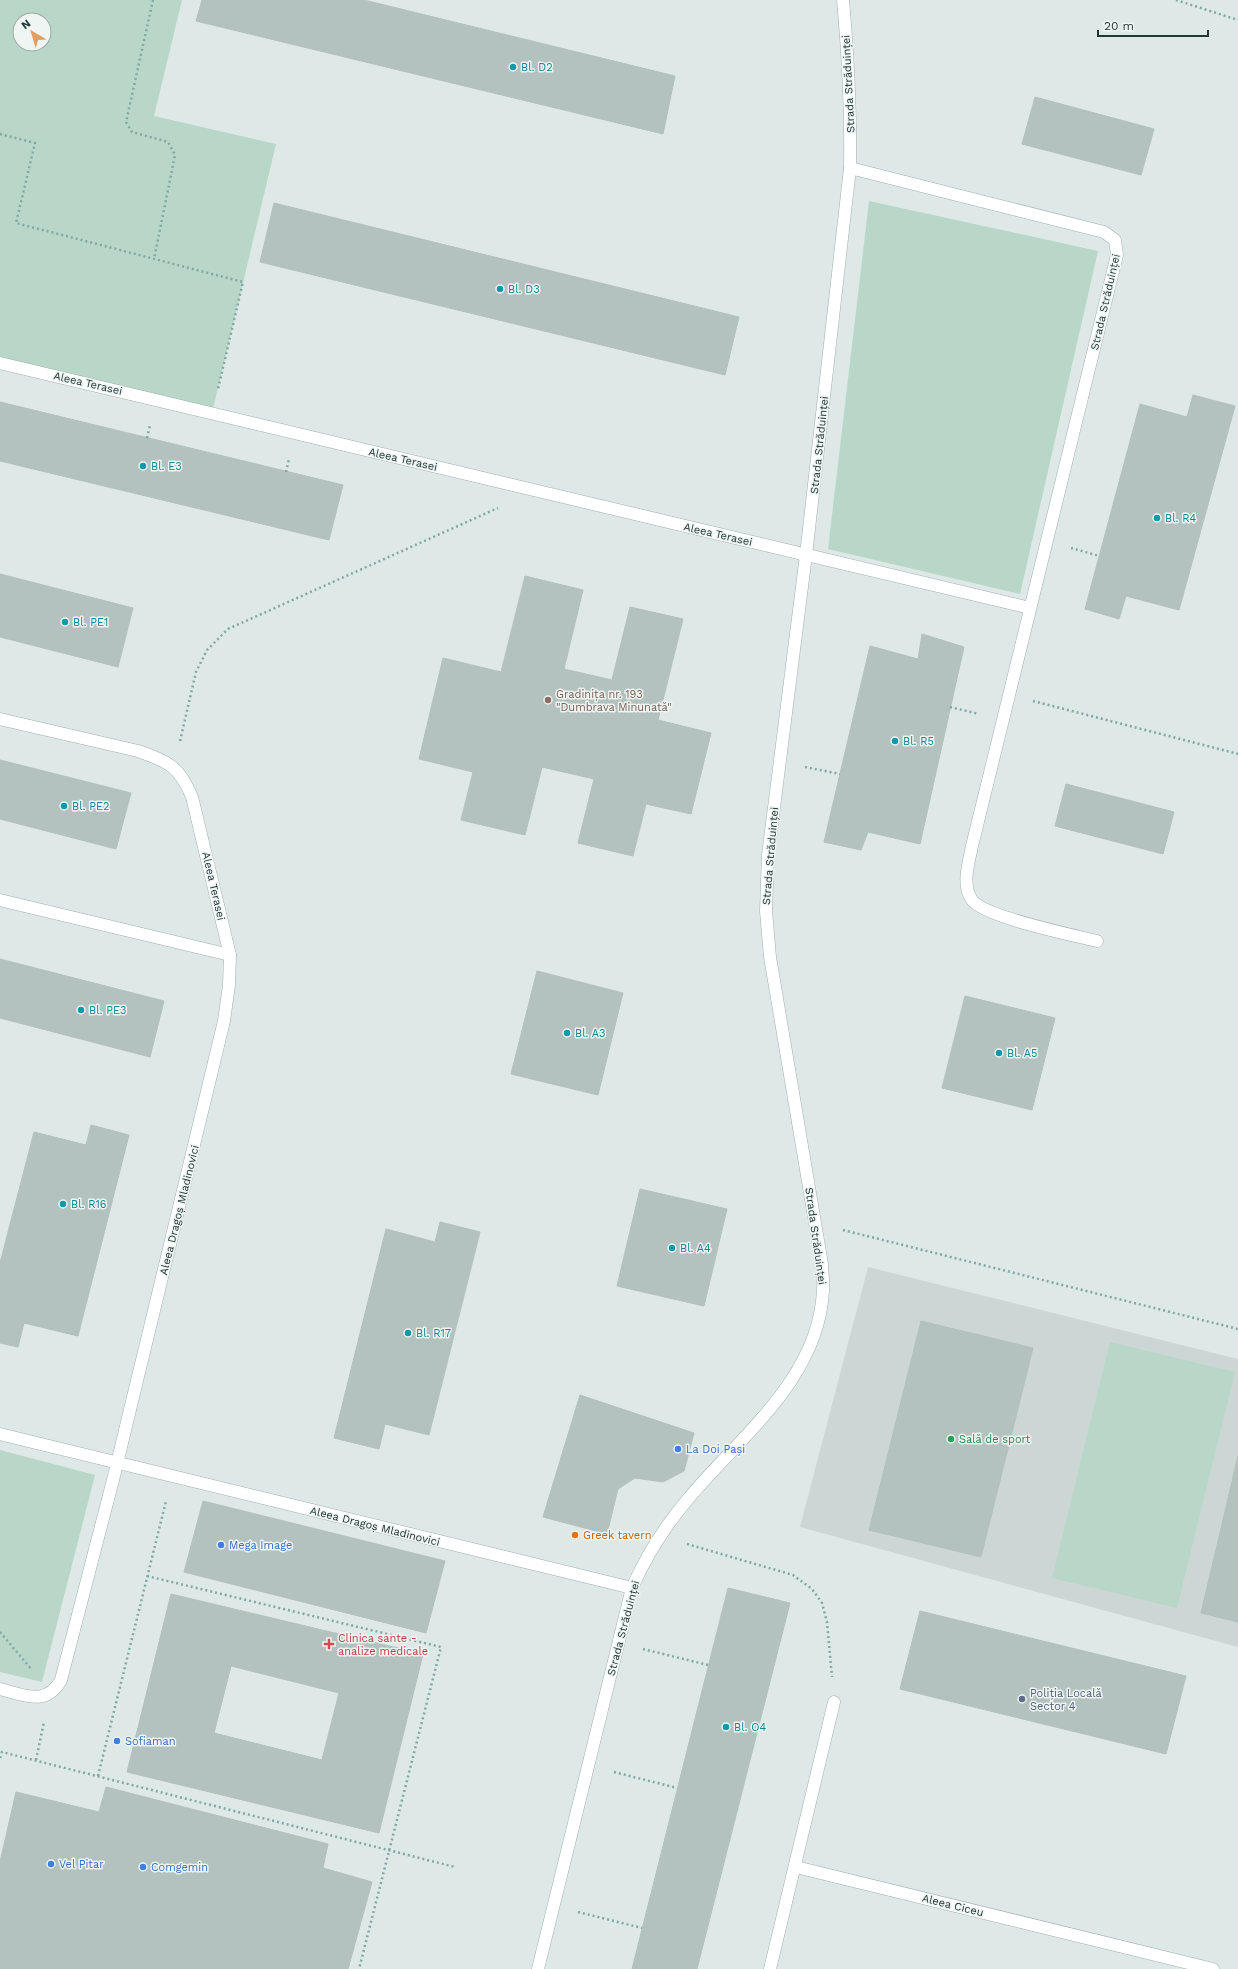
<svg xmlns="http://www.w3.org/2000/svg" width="1238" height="1969" font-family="'Work Sans',sans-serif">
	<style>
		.built { fill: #ccd7d5 }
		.green { fill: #b9d7c8; fill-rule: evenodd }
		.building { fill: #b4c2bf; stroke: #b1c1be; fill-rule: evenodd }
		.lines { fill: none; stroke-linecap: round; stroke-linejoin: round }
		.minor-casing { stroke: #a2afad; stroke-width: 13 }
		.path { stroke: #81a8a5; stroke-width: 2.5; stroke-dasharray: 2 3; stroke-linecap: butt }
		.minor { stroke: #fff; stroke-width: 12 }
		.culture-dot { fill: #0f9aa8; stroke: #eef5f3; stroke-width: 1.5 }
		.education-dot { fill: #8d6e63; stroke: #eef5f3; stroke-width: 1.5 }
		.leisure-dot { fill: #2e9e5b; stroke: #eef5f3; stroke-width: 1.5 }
		.shop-dot { fill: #3f7fe0; stroke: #eef5f3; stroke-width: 1.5 }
		.food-dot { fill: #e8710a; stroke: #eef5f3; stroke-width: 1.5 }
		.health-dot { fill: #e0444e; stroke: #eef5f3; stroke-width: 1.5 }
		.service-dot { fill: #5c6f8a; stroke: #eef5f3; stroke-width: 1.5 }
		.labels { text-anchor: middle; stroke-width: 3; stroke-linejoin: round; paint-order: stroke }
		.culture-label { font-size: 11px; fill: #0d838f; stroke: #eef5f3; text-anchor: start }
		.street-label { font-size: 11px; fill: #213635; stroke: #eef5f3 }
		.education-label { font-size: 11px; fill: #785e54; stroke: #eef5f3; text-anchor: start }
		.leisure-label { font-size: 11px; fill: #27864d; stroke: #eef5f3; text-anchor: start }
		.shop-label { font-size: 11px; fill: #366cbe; stroke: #eef5f3; text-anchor: start }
		.food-label { font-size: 11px; fill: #c56008; stroke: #eef5f3; text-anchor: start }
		.health-label { font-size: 11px; fill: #be3a42; stroke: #eef5f3; text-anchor: start }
		.service-label { font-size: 11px; fill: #4e5e75; stroke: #eef5f3; text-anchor: start }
	</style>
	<rect width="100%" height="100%" fill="#dee8e6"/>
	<polygon class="built" points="868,1267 1238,1359 1238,1647 800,1527"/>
	<g class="green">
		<path d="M 0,0 L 182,0 L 154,116 L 276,144 L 212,413 L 0,363 ZM 20,20 L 44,20 L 44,44 L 20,44 Z"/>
		<polygon points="869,201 1098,251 1020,594 828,549"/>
		<polygon points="1110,1342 1235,1372 1177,1608 1052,1578"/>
		<polygon points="0,1450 95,1475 42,1682 0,1672"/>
	</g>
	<g class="building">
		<polygon points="202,0 364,0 675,76 663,134 196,21"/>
		<polygon points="1035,97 1154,129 1141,175 1022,144"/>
		<polygon points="274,203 739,317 725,375 260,262"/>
		<polygon points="1193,395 1235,406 1179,610 1126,596 1119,619 1085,609 1140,404 1187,417"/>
		<polygon points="0,402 343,485 329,540 0,461"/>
		<polygon points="0,574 133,608 118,667 0,637"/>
		<polygon points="525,576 583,590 564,669 612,680 630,607 683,619 658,720 711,733 691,814 646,804 633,856 578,843 594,779 542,767 525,835 461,820 473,772 419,759 443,658 501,672"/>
		<polygon points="922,634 964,647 920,844 868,832 861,850 824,842 870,646 918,659"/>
		<polygon points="0,760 131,793 116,849 0,819"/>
		<polygon points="1066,784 1174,812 1163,854 1055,826"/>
		<polygon points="0,959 164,1001 150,1057 0,1018"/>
		<polygon points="537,971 623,993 598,1095 511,1074"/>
		<polygon points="965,996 1055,1018 1032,1110 942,1088"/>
		<polygon points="91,1125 129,1135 78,1336 24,1323 18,1347 0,1343 0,1263 34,1132 86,1145"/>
		<polygon points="640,1189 727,1209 704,1306 617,1286"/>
		<polygon points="440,1222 480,1232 429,1435 385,1424 379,1449 334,1438 386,1229 435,1242"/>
		<polygon points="921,1321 1033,1348 981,1557 869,1530"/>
		<polygon points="580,1395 694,1433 684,1471 663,1482 635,1478 618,1489 607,1534 543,1517"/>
		<polygon points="1238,1456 1238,1622 1201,1613"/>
		<polygon points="203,1501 445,1561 426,1633 184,1572"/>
		<polygon points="728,1588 790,1603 697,1969 632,1969"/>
		<path d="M 171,1594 L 423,1654 L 379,1833 L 127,1772 ZM 231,1666 L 339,1693 L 322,1760 L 214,1733 Z"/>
		<polygon points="920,1611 1186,1676 1166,1754 900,1689"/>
		<polygon points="106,1787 328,1844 323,1868 372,1882 348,1969 0,1969 0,1862 16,1792 99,1812"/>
	</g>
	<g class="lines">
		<g class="minor-casing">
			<g id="minor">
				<path d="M 850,168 L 1104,232 L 1115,240 L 1117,255 L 972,846 C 969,862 961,885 972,900 C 984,917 1073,935 1097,941"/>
				<polyline points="0,363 1030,608"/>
				<path d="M 0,719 L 138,751 C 169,762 179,766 192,797 L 230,955 L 229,985 L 224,1021 L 113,1480 L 61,1680 C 46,1707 24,1695 0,1689"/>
				<polyline points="0,900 230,955"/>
				<polyline points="0,1434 632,1588"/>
				<polyline points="796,1867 1213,1969"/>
				<path d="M 538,1969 L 632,1588 C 646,1556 665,1526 688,1499 C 741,1435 818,1380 823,1291 C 824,1282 822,1273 822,1264 L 770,957 L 766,911 L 768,855 L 806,555 L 850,168 C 851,111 848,56 843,0"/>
				<polyline points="770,1969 834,1702"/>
			</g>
		</g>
		<g class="path">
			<polyline points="153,0 126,122 132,132 168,142 175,155 154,259"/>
			<polyline points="1176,0 1238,20"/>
			<polyline points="0,134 35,143 16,223 243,282 218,389"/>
			<polyline points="147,438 150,425"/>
			<polyline points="286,472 289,459"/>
			<polyline points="1071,548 1099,556"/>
			<polyline points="1033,701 1238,754"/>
			<polyline points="950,707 979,714"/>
			<polyline points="180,741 196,672 207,650 228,629 498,508"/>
			<polyline points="805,767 840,774"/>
			<polyline points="843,1230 1238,1329"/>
			<polyline points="687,1544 793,1575 812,1589 822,1603 827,1622 832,1677"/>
			<polyline points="147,1576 441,1647 359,1969"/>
			<polyline points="0,1632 32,1670"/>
			<polyline points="643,1649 708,1665"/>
			<polyline points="0,1758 2,1752 455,1867"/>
			<polyline points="36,1760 44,1722"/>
			<polyline points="614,1772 677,1788"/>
			<polyline points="98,1776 166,1501"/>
			<polyline points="578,1912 642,1928"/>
		</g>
		<use href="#minor" class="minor"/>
	</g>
	<g class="culture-dot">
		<circle cx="513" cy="67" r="4"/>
		<circle cx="500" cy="289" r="4"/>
		<circle cx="143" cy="466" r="4"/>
		<circle cx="1157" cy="518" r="4"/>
		<circle cx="65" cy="622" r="4"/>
		<circle cx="895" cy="741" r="4"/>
		<circle cx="64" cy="806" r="4"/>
		<circle cx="81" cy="1010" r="4"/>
		<circle cx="567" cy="1033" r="4"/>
		<circle cx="999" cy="1053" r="4"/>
		<circle cx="63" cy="1204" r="4"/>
		<circle cx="672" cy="1248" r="4"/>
		<circle cx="408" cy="1333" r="4"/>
		<circle cx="726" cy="1727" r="4"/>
	</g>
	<circle class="education-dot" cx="548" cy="700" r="4"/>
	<circle class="leisure-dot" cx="951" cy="1439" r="4"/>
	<g class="shop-dot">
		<circle cx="678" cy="1449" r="4"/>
		<circle cx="221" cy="1545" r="4"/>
		<circle cx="117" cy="1741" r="4"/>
		<circle cx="51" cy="1864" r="4"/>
		<circle cx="143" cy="1867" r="4"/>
	</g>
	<circle class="food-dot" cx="575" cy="1535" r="4"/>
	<path class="health-dot" d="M327 1638h4v4h4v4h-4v4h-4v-4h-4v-4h4z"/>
	<circle class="service-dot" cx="1022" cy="1699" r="4"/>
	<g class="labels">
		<g class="culture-label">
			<text x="521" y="71">Bl. D2</text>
			<text x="508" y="293">Bl. D3</text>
			<text x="151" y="470">Bl. E3</text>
			<text x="1165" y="522">Bl. R4</text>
			<text x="73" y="626">Bl. PE1</text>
			<text x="903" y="745">Bl. R5</text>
			<text x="72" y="810">Bl. PE2</text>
			<text x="89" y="1014">Bl. PE3</text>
			<text x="575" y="1037">Bl. A3</text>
			<text x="1007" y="1057">Bl. A5</text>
			<text x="71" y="1208">Bl. R16</text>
			<text x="680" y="1252">Bl. A4</text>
			<text x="416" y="1337">Bl. R17</text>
			<text x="734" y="1731">Bl. O4</text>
		</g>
		<g class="street-label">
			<text transform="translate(848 84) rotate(-93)" y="4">Strada Străduinței</text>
			<text transform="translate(1105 302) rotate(-77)" y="4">Strada Străduinței</text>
			<text transform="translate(88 383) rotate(13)" y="4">Aleea Terasei</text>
			<text transform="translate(819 445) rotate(-84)" y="4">Strada Străduinței</text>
			<text transform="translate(403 459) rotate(13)" y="4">Aleea Terasei</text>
			<text transform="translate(718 534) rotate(13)" y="4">Aleea Terasei</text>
			<text transform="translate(770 856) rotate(-85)" y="4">Strada Străduinței</text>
			<text transform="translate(214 886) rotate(77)" y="4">Aleea Terasei</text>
			<text transform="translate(179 1210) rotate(-76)" y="4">Aleea Dragoș Mladinovici</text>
			<text transform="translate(816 1236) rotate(82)" y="4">Strada Străduinței</text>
			<text transform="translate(375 1526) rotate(14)" y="4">Aleea Dragoș Mladinovici</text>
			<text transform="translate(623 1628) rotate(-75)" y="4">Strada Străduinței</text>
			<text transform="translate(953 1905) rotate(14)" y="4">Aleea Ciceu</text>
		</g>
		<g class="education-label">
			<text x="556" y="698">Gradinița nr. 193<tspan x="556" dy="13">"Dumbrava Minunată"</tspan></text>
		</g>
		<g class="leisure-label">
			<text x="959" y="1443">Sală de sport</text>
		</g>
		<g class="shop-label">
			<text x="686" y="1453">La Doi Pași</text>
			<text x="229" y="1549">Mega Image</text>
			<text x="125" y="1745">Sofiaman</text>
			<text x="59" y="1868">Vel Pitar</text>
			<text x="151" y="1871">Comgemin</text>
		</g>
		<g class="food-label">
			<text x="583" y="1539">Greek tavern</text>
		</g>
		<g class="health-label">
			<text x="338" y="1642">Clinica sante -<tspan x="338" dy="13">analize medicale</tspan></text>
		</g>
		<g class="service-label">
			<text x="1030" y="1697">Poliția Locală<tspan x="1030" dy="13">Sector 4</tspan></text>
		</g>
	</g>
	<g transform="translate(32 32) rotate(322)"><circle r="19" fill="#eef5f3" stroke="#9ca9a7"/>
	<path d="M0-3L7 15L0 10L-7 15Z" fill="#e39f61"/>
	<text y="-6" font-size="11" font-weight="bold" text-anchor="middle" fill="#213635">N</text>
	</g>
	<path d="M1098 30v6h110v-6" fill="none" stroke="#213635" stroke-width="2"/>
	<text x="1104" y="30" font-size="12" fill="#213635" stroke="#eef5f3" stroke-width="3" paint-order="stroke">20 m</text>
</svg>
